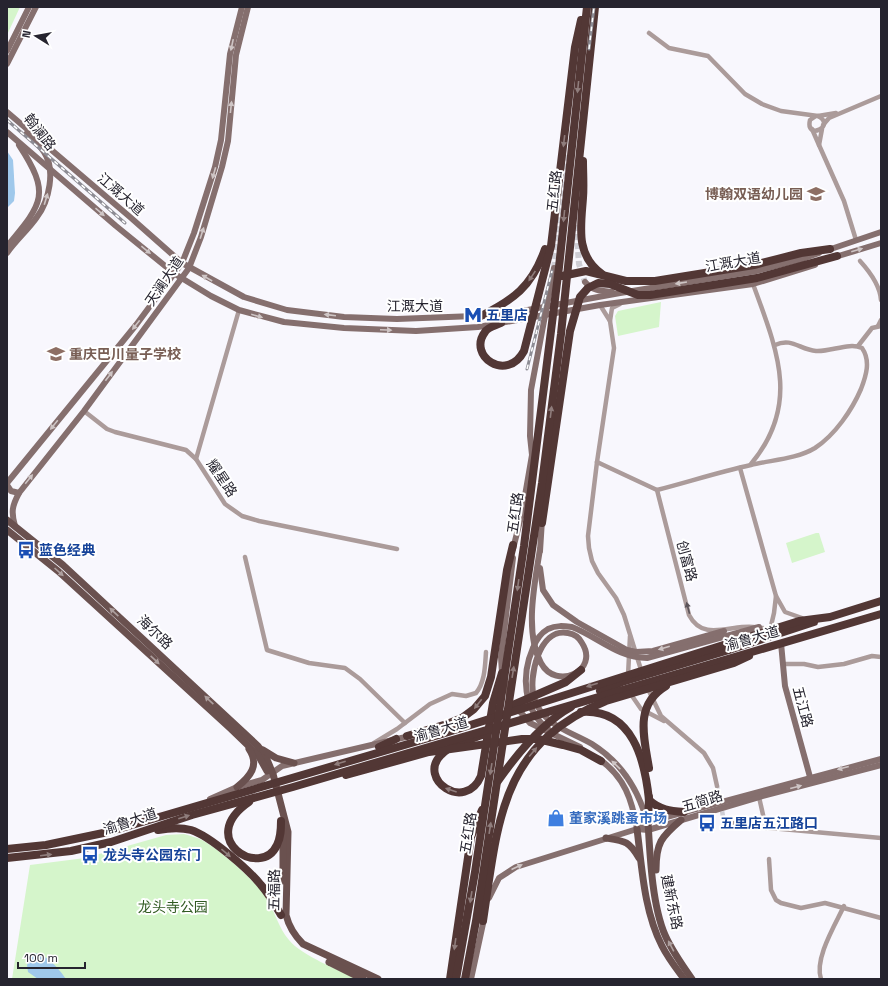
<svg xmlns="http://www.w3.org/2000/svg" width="888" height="986" font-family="'Space Grotesk','Noto Sans SC',sans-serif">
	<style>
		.green { fill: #d5f5cb }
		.water { fill: #9fc8eb }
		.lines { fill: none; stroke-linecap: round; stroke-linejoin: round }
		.street-tunnel { stroke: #cecdd4; stroke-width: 4.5; stroke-dasharray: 4.5 2; stroke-linecap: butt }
		.secondary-tunnel { stroke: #cecdd4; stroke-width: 6; stroke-dasharray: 6 3; stroke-linecap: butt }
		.street { stroke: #ab9b9a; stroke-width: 4.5 }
		.secondary { stroke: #856f6e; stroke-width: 6 }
		.primary { stroke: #6a514f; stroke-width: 7 }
		.highway { stroke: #523735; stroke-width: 8 }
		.rail-casing { stroke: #8d8c94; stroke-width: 3 }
		.rail { stroke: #fff; stroke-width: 1.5; stroke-dasharray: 4.5; stroke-linecap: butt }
		.oneway { fill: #cec5c5 }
		.oneway2 { fill: #8f7d7c }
		.oneway3 { fill: #ad9f9e }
		.oneway4 { fill: #5b545a }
		.labels { text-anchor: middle; stroke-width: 4; stroke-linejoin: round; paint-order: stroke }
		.street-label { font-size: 14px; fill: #26242f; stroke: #fff }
		.education-label { font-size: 14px; font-weight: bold; fill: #785e54; stroke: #fff; text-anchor: end }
		.transit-label { font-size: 14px; font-weight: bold; fill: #164399; stroke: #fff; text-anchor: start }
		.shop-label { font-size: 14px; font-weight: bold; fill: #366cbe; stroke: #fff; text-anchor: start }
		.park-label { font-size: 14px; fill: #325b23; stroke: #fff }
	</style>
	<rect width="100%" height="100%" fill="#f8f7fd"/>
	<g class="green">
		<polygon points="7,7 20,7 7,35"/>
		<polygon points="661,302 659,327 618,336 615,316 618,311"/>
		<polygon points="816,533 819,533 825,552 792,563 786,543"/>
		<path d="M 184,834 C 190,836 196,837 202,840 C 219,849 258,883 267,899 C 275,912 279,929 289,940 C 302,956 339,970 358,979 L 12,979 L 30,865 L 85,858 L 166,835 Z"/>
	</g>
	<g class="water">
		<polygon points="7,151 13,160 15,193 14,201 7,208"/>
		<path d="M 33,953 C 47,954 58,968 66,979 L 38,979 L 28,972 L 27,965 Z"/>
	</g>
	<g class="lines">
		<polyline class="street-tunnel" points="717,786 723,816 729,822"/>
		<g class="secondary-tunnel">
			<polyline points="576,225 579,264 585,282"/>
			<polyline points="554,268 567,152"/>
		</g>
		<g class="street">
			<path d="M 649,33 L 669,48 L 708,56 L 745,94 L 762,104 L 781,111 L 818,116 C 837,126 805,141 810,120 L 816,116"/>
			<polyline points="818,116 836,113"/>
			<polyline points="823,125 829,118 881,96"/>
			<polyline points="812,129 819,145 822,129"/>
			<polyline points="819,145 844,201 856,240"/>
			<path d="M 860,261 C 870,272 880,285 881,300"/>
			<polyline points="600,305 610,321 612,308 620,304"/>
			<polyline points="610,321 614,348 597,462 588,536 589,548 592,561 598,573 616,598 624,615 642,673"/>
			<polyline points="878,326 881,320"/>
			<polyline points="858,346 872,328 881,326"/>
			<polyline points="84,411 107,429 115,432 186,450 196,459 225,504 242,516 259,521 397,549"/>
			<polyline points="196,459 239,310"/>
			<path d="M 597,462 L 657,490 L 689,615 C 701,638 722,629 742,627 C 752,626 761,627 770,630 L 774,613 L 776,596 L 785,612 L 802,618"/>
			<path d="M 751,464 C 801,404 777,350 753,284"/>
			<polyline points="740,468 776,596"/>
			<path d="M 657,490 C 688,482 719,472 751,465 C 771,460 797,459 815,448 C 835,435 852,410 861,389 C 866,376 871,361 862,348 C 849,342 831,352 816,351 C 800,350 792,337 775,345"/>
			<polyline points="245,557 267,650 309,663 345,668 360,679 405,723"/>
			<polyline points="783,664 804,664 818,667 844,664 872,656 881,657"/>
			<polyline points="628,676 630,636"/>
			<polyline points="647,687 661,716 704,753 713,768 717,786"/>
			<polyline points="630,693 641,709 664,721"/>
			<path d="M 374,743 L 397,729 L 430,704 L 452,694 L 466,696 L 476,693 C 485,682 485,666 486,652"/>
			<polyline points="759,797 766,828"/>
			<polyline points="729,822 747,826 881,838"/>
			<polyline points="769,859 771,890 776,900 781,903 801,908 825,903 881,918"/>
			<path d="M 821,979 C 814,959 835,925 844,906"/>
		</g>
		<g class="secondary">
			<polyline points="7,51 29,7"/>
			<polyline points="7,64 36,7"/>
			<polyline points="7,112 130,217 182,263 244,297 287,310 344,317 397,319 500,315 620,293 756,271 802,259 819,253"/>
			<polyline points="7,132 116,226 175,274 211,296 239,310 284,322 344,328 416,331 478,327 600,305 753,284 815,265"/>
			<path d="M 8,245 C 43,203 51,194 19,145"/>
			<polyline points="828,250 881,232"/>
			<path d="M 7,253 C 16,240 28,230 37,217 C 49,201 56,170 44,152 C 39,145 33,139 27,133"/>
			<polyline points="835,257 881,243"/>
			<path d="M 585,282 C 593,291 601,291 612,292"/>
			<polyline points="7,483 136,325 182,263 194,233 215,167 221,140 230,54 242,7"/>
			<polyline points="7,485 11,491 19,493"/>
			<path d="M 15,526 C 11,512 12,506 19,493 L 84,411 L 189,268 L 201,237 L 222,167 L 228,141 L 236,55 L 248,7"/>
			<polyline points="513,549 522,513 532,455 530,436 531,390 554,268"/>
			<path d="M 540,549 C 535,582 524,632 541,663 C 556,691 600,671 582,643 C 579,637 574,634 568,633 C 539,627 528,678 534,698 C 543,726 570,731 592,744 C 619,761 637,787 646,818"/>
			<polyline points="540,551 542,520"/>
			<polyline points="540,568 543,590 553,605 577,622 627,650 636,652 653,651 724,631"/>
			<polyline points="781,643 785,686 810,777"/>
			<polyline points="510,697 502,673 501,657 513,558"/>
			<polyline points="516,707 530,723 580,747"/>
			<path d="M 548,729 C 523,710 521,675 533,648 C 536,640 541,633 548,629 C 556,625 564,626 572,627 C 598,637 618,658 647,658 L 759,627"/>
			<path d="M 599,759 C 625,777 632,800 637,829"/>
			<polyline points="210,799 237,787 262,780 282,766 410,736"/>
			<polyline points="637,829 648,830 759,797 881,765"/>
			<polyline points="489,898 499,878 516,867 637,829 648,822 881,759"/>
			<polyline points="471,979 484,919"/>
		</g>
		<g class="primary">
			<path d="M 7,520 L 63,565 L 258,746 L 266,757 L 273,774 L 288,832 L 286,915 C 289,927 294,935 303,944 L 378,979"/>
			<polyline points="7,530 58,571 231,729 258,755 267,771"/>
			<polyline points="263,750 276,758 294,763"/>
			<path d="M 237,787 C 250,777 260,765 249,749"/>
			<path d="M 648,822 C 650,855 652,905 665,935 C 672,951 682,965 692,979"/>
			<path d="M 637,829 C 642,868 644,911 662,946 C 668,958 676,968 684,979"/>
			<path d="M 606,838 C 625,841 629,841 639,858"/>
			<path d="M 656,870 C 656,843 661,837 681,820"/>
			<polyline points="283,881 283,831"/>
			<polyline points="329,962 363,979"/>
		</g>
		<g class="highway">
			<path d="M 583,161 C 583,173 584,186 583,198 C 581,226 575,255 602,274"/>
			<polyline points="562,276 586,271 626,281 655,281 754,265 801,253 830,249"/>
			<path d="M 479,317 C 513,300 532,287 545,249"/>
			<path d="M 501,323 C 495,326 488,327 485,332 C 467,356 507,383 524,351 L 551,246 L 575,47 L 581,20"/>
			<polyline points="542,523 570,331 580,297 588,288 598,283 610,284 638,295 650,295 757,278 837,256"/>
			<polyline points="600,691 622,682 729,650 814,622"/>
			<polyline points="513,705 566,682 581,670"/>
			<path d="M 581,712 C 633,708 645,761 649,800 C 660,810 670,811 684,812"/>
			<path d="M 482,735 C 469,740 451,744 441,755 C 417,779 465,813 481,776 L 493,703 L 502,673"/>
			<polyline points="407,736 447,724 462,718 474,709 485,696 491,677 507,570 513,545"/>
			<polyline points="379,747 396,739"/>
			<path d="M 649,768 C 644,737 634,705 666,686"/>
			<polyline points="346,775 429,752 522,739 538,739 563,745 581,750 601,761"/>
			<path d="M 498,781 C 517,754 542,723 571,707"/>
			<path d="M 249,802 C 195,839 261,880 277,845 C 281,837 281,829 281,821"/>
			<polyline points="648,822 649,797"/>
			<path d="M 158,830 C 169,828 180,827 191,830 C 210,836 248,869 261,885 C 269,894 275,905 281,915"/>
			<polyline points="7,849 46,845 108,832 442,734 799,621 830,617 881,601"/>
			<polyline points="7,858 71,851 111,842 192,815 293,787 881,614"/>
			<path d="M 483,921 C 498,822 500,744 606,701 L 734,663 L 749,656"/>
			<polyline points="450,979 471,837 482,810"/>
			<polyline points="456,979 475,872 524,546 559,267 587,7"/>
			<polyline points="465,979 476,921 542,483 561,334 595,7"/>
		</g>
		<g class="rail-casing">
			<g id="rail">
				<polyline points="589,49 594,7"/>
				<polyline points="7,120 125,223"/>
				<polyline points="527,369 552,271"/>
			</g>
		</g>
		<use href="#rail" class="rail"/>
	</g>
	<defs><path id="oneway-solid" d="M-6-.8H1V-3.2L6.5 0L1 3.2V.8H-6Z"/></defs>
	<g class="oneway">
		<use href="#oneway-solid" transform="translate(232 45) rotate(102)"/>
		<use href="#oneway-solid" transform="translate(231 107) rotate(-84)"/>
		<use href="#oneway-solid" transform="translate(214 173) rotate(106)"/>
		<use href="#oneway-solid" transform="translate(46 199) rotate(-73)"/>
		<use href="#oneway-solid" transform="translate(100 212) rotate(41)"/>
		<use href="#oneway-solid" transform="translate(202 233) rotate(-72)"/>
		<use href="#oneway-solid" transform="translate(146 250) rotate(39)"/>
		<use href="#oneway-solid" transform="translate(857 250) rotate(-16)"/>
		<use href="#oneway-solid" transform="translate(207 278) rotate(-150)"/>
		<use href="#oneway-solid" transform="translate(681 283) rotate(171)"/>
		<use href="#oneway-solid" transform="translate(330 315) rotate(-173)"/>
		<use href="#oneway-solid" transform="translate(257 316) rotate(16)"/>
		<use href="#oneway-solid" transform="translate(136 325) rotate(128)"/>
		<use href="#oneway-solid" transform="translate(386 330) rotate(2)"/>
		<use href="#oneway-solid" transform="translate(109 376) rotate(-53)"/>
		<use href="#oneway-solid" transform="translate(54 425) rotate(129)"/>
		<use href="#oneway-solid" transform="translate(29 479) rotate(-51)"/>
		<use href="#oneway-solid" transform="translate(664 648) rotate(164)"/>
		<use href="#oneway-solid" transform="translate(616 765) rotate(-136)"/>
		<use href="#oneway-solid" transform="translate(843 768) rotate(165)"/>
		<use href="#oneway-solid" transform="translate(796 787) rotate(-15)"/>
		<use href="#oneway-solid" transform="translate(517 867) rotate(-24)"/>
	</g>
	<g class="oneway2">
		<use href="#oneway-solid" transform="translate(578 87) rotate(96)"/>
		<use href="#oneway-solid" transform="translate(564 141) rotate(97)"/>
		<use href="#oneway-solid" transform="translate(564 216) rotate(96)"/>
		<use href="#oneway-solid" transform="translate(532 276) rotate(124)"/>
		<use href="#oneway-solid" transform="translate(551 412) rotate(-83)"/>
		<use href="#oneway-solid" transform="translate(518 585) rotate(98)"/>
		<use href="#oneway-solid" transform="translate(513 672) rotate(-81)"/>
		<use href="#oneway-solid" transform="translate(592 685) rotate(163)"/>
		<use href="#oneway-solid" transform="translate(478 704) rotate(128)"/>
		<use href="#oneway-solid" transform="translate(533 752) rotate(-50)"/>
		<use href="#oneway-solid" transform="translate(340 763) rotate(162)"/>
		<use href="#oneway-solid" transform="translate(491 769) rotate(99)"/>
		<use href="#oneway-solid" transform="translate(451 790) rotate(-161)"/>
		<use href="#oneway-solid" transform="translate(184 817) rotate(-17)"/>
		<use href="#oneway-solid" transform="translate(490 828) rotate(-81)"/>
		<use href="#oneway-solid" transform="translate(226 853) rotate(40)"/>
		<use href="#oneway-solid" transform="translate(46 855) rotate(-7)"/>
		<use href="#oneway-solid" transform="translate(471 897) rotate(99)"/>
		<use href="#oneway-solid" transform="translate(455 944) rotate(98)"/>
	</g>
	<g class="oneway3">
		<use href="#oneway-solid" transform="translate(59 572) rotate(42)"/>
		<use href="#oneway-solid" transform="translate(114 612) rotate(-137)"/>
		<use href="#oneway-solid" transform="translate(155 660) rotate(43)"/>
		<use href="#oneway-solid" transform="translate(209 700) rotate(-137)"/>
		<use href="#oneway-solid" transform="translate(671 946) rotate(-118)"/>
	</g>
	<use class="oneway4" href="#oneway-solid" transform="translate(688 608) rotate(-105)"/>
	<defs>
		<g id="school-bare" transform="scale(1.38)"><path d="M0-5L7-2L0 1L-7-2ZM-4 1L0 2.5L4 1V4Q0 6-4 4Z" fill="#8d6e63" stroke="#fff" stroke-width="2.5" paint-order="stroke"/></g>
		<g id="metro-bare" transform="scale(1.38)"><path d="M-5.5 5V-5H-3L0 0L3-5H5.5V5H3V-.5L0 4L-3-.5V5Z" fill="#1a4fb4" stroke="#fff" stroke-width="2.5" paint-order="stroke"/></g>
		<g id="bus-bare" transform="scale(1.38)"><path d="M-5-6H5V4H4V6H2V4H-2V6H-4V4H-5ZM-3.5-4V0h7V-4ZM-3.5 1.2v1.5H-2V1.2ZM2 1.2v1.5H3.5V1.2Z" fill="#1a4fb4" stroke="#fff" stroke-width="2.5" paint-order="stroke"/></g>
		<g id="shop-bare" transform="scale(1.38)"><path d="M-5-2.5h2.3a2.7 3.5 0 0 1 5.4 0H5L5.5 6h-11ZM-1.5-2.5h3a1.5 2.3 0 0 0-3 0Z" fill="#3f7fe0" stroke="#fff" stroke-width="2.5" paint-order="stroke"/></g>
	</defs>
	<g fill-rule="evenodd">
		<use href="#school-bare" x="816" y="194"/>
		<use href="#metro-bare" x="473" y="315"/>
		<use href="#school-bare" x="56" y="354"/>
		<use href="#bus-bare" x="26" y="550"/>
		<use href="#shop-bare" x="556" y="818"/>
		<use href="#bus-bare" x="707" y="823"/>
		<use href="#bus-bare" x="90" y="855"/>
	</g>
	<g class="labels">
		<g class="street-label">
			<text transform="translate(40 132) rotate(52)" y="5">翰澜路</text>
			<text transform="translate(554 191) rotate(-84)" y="5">五红路</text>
			<text transform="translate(121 194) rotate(41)" y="5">江溉大道</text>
			<text transform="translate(733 262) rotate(-10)" y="5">江溉大道</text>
			<text transform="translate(164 281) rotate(-56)" y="5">天澜大道</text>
			<text x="415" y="311">江溉大道</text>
			<text transform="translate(222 478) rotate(56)" y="5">耀星路</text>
			<text transform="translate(515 513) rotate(-82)" y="5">五红路</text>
			<text transform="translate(687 561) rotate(75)" y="5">创富路</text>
			<text transform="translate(155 632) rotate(43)" y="5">海尔路</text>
			<text transform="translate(752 638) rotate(-16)" y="5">渝鲁大道</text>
			<text transform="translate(803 707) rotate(75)" y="5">五江路</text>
			<text transform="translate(441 729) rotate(-16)" y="5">渝鲁大道</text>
			<text transform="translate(702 801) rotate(-17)" y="5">五简路</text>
			<text transform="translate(130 821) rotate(-18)" y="5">渝鲁大道</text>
			<text transform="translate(468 833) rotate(-81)" y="5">五红路</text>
			<text transform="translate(274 890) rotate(-89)" y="5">五福路</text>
			<text transform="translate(672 902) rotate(78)" y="5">建新东路</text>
		</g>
		<g class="education-label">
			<text x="803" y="199">博翰双语幼儿园</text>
			<text x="69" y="359" text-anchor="start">重庆巴川量子学校</text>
		</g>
		<g class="transit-label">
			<text x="486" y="320">五里店</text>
			<text x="39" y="555">蓝色经典</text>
			<text x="720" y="828">五里店五江路口</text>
			<text x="103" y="860">龙头寺公园东门</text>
		</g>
		<g class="shop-label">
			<text x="569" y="823">董家溪跳蚤市场</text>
		</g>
		<g class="park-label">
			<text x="173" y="912">龙头寺公园</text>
		</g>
	</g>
	<rect width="888" height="986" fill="none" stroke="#26242f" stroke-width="16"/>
	<g transform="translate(36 36) rotate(281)" stroke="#ffffff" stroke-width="3" paint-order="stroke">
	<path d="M0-3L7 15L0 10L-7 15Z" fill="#26242f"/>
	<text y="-6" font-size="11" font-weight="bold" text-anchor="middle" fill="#26242f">N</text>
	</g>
	<path d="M18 962v6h67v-6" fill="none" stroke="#26242f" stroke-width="2"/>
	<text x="24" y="962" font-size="12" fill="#26242f" stroke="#ffffff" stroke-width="3" paint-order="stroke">100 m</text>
</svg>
